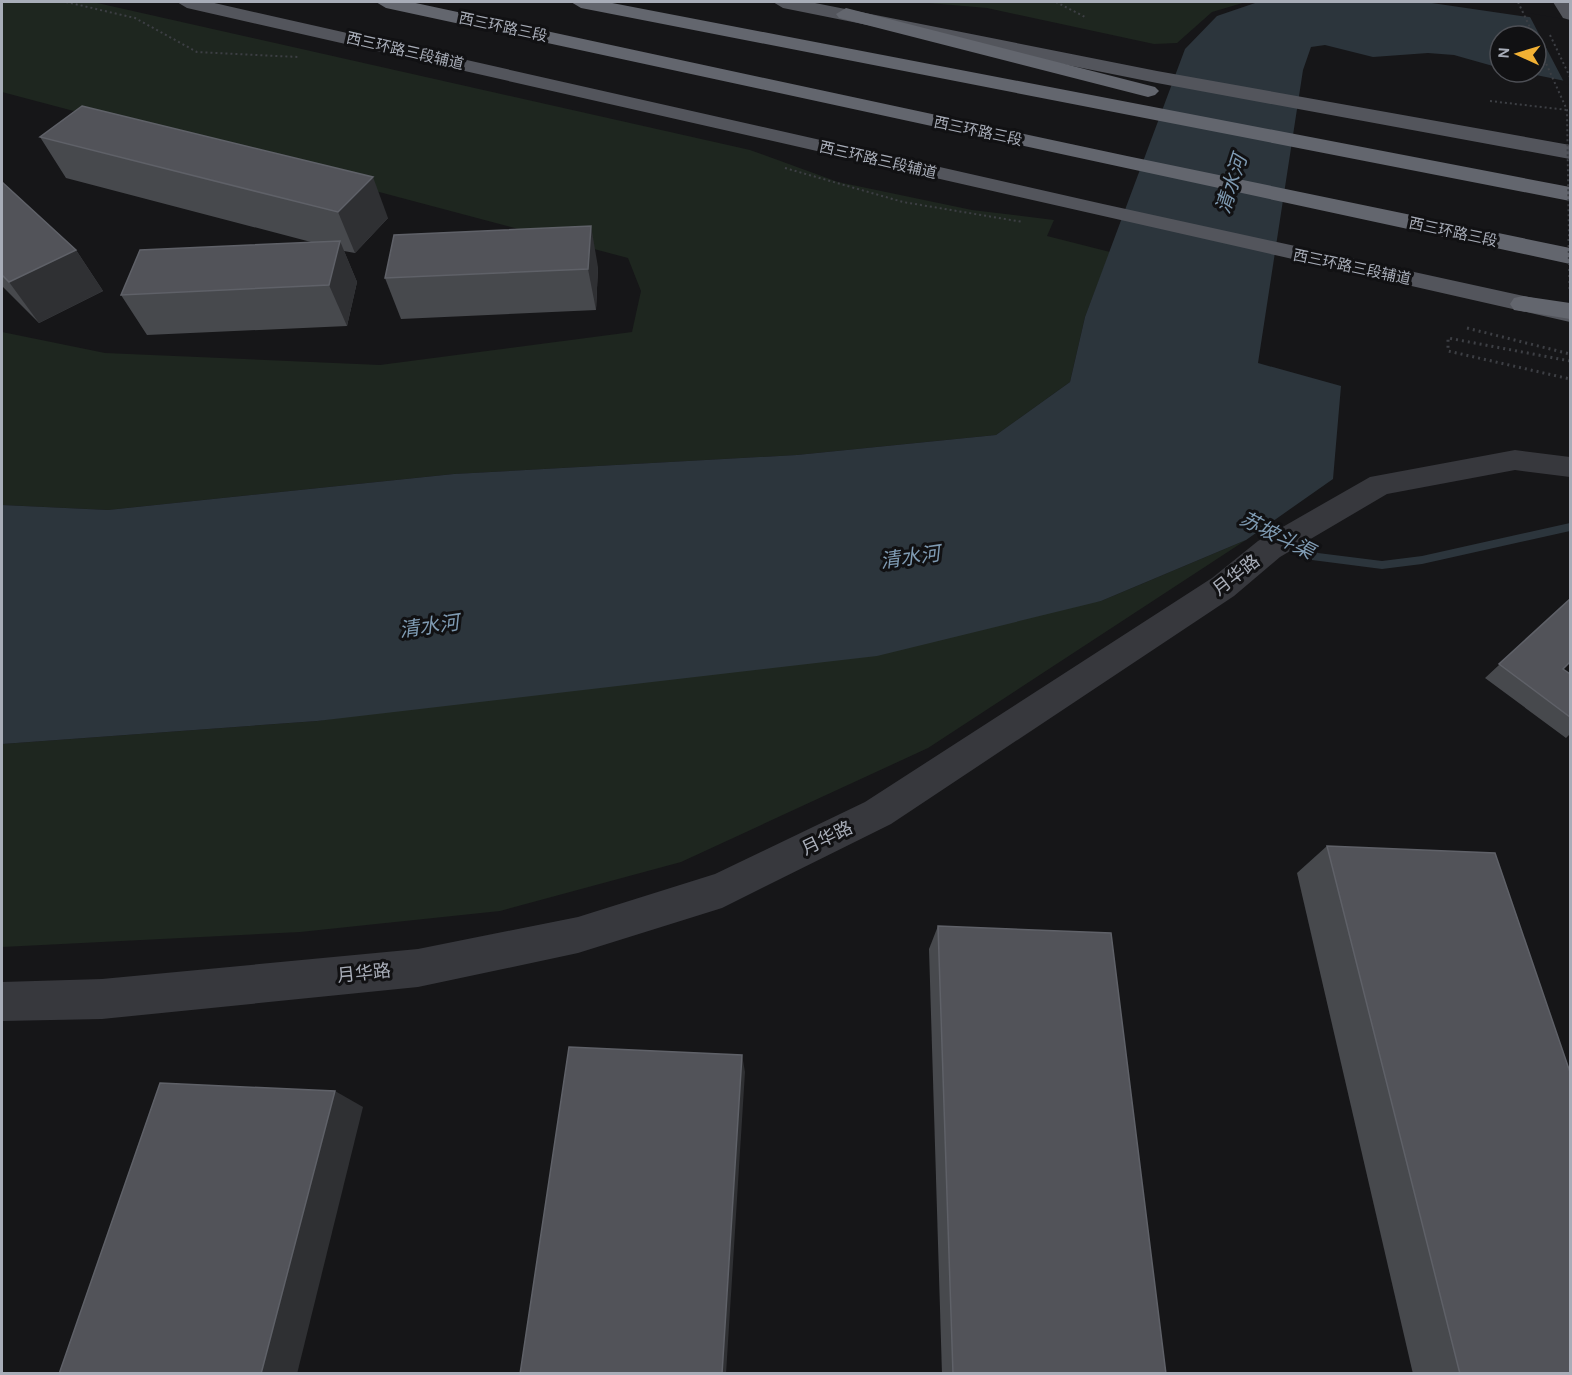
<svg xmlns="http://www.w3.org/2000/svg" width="1572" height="1375" font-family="Karla,'Noto Sans SC',sans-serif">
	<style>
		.green { fill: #1e261f }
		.water { fill: #2c353c }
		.pier { fill: #161618 }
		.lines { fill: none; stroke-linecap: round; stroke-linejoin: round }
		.stream { fill: #2c353c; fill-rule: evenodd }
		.path-far1 { stroke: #3d3f44; stroke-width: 2; stroke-dasharray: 2 3; stroke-linecap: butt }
		.path { stroke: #3d3f44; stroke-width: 3; stroke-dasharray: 2 4; stroke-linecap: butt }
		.minor { fill: #37383d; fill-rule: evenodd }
		.major { fill: #53555c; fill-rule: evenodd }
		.highway { fill: #63666e; fill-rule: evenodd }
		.path-bridge-far1 { stroke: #3d3f44; stroke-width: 2; stroke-dasharray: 2 3; stroke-linecap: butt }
		.path-bridge { stroke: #3d3f44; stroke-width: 3; stroke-dasharray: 2 4; stroke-linecap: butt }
		.wall { fill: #47494d }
		.shaded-wall { fill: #2f3033 }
		.building { fill: #525359; stroke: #5f6168; stroke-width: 1.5 }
		.labels { text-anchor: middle; stroke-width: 6; stroke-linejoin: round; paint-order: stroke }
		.far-street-label { font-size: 15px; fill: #a8adb8; stroke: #111113 }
		.street-label { font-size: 18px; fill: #a8adb8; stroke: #111113 }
		.water-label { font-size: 20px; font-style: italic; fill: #7f9bb3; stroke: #111113 }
	</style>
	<rect width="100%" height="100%" fill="#161618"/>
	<g class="green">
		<polygon points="2,2 93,2 750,150 838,182 972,210 1054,220 1047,236 1110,252 1085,317 1070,382 996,435 797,455 454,474 108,510 2,505 2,332 105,353 380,365 632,332 641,291 628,258 2,92"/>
		<polygon points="917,2 1246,2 1212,12 1177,43 1154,44 987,8"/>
		<polygon points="1246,540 928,748 681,862 500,911 300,932 2,947 2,744 317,721 1101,601"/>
	</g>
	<polygon class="water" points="1258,2 1425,2 1570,23 1570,82 1522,72 1536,72 1536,36 1500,36 1500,68 1454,55 1428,53 1373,57 1325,45 1311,47 1303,70 1258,363 1341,386 1333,479 1246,540 1101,601 877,656 317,721 2,744 2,505 108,510 454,474 797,455 996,435 1070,382 1085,317 1185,49 1217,16"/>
	<polygon class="pier" points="1528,13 1570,20 1570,85 1565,84"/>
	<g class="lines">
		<polygon class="stream" points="1249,517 1318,553 1382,561 1422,556 1570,523 1570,531 1422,564 1382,569 1312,560 1245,524 1244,521 1245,518"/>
		<g class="path-far1">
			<polyline points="66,2 135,18 197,52 298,57"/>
			<polyline points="1056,2 1085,17"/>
			<polyline points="1518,2 1534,36"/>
			<polyline points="1550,35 1570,77"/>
			<polyline points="1490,101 1567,110"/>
			<polyline points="785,168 903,202 1023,222"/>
		</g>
		<g class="path">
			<polyline points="1467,328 1570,354"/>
			<polyline points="1570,361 1448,338 1448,351 1570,379"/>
		</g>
		<polygon class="minor" points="1515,450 1570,457 1570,477 1515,470 1387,494 1280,557 1234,596 891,824 722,908 578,953 418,987 102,1019 2,1021 2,982 102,979 418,949 578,917 715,874 865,802 1212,578 1258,541 1370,477"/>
		<g class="major">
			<polygon points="177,2 210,2 1103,204 1570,306 1570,322 187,8"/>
			<polygon points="773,2 810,2 1157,71 1570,145 1570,159 1157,83 783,8"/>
			<polygon points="1553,2 1570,2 1570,20 1563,18"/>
		</g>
		<g class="highway">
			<polygon points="376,2 411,2 1127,156 1570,248 1570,264 386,8"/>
			<polygon points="571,2 607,2 1570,187 1570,201 581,8"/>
			<polygon points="846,8 1155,87 1159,91 1155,95 1148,97 839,18 836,14"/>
			<polygon points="1523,296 1570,303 1570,319 1514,310 1510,304 1514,298"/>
		</g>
		<polyline class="path-bridge-far1" points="1536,41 1567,110 1569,240"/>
		<polyline class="path-bridge" points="1569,239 1570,289"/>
	</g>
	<g class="wall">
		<polygon points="40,137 388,218 355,253 344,251 357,282 347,326 147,335 121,295 311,242 66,178"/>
		<polygon points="2,182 76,250 103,291 39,323 2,286"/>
		<polygon points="598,267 596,310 401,319 385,278"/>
		<polygon points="1570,599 1563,669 1570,674 1570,734 1566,738 1485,678"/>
		<polygon points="1327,846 1570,1374 1413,1374 1297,873"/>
		<polygon points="938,926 1166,1374 942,1374 929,949"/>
	</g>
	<g class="shaded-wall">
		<polygon points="373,177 388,218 355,253 338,212"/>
		<polygon points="591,226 598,267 596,310 588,269"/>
		<polygon points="340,241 357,282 347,326 329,285"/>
		<polygon points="76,250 103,291 39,323 9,282"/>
		<polygon points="742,1055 745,1072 726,1374 722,1374"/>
		<polygon points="335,1091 363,1107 297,1374 261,1374"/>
	</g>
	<g class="building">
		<polygon points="82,106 373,177 338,212 40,137"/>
		<polygon points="2,182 76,250 9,282 2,275"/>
		<polygon points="591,226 588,269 385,278 394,235"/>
		<polygon points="340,241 329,285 121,295 140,250"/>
		<polygon points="1570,599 1570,662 1563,669 1570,674 1570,717 1499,664"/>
		<polygon points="1327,846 1495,853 1570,1072 1570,1374 1460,1374"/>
		<polygon points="938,926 1111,933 1166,1374 953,1374"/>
		<polygon points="569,1047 742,1055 722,1374 520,1374"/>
		<polygon points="160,1083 335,1091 261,1374 59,1374"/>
	</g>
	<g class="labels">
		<g class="far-street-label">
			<text transform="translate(503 27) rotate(12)" y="5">西三环路三段</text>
			<text transform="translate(405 51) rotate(13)" y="5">西三环路三段辅道</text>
			<text transform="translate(978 131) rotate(12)" y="5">西三环路三段</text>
			<text transform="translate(878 160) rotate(13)" y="5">西三环路三段辅道</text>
			<text transform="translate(1453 232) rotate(12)" y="5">西三环路三段</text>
			<text transform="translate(1352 267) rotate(12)" y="5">西三环路三段辅道</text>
		</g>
		<g class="street-label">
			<text transform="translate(1236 575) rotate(-38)" y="6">月华路</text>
			<text transform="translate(827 838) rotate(-26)" y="6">月华路</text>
			<text transform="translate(364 973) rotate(-6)" y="6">月华路</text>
		</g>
		<g class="water-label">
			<text transform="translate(1231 184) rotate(-72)" y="7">清水河</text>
			<text transform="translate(1277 535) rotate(27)" y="7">苏坡斗渠</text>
			<text transform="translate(910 557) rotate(-8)" y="7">清水河</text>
			<text transform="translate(429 626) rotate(-8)" y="7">清水河</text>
		</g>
	</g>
	<rect width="1572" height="1375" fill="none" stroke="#a8adb8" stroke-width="6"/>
	<g transform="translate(1518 54) rotate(274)"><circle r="28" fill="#111113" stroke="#4d4f55" stroke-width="1.5"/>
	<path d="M0-4.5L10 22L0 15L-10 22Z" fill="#f2b134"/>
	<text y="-9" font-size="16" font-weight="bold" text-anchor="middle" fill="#a8adb8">N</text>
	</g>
</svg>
